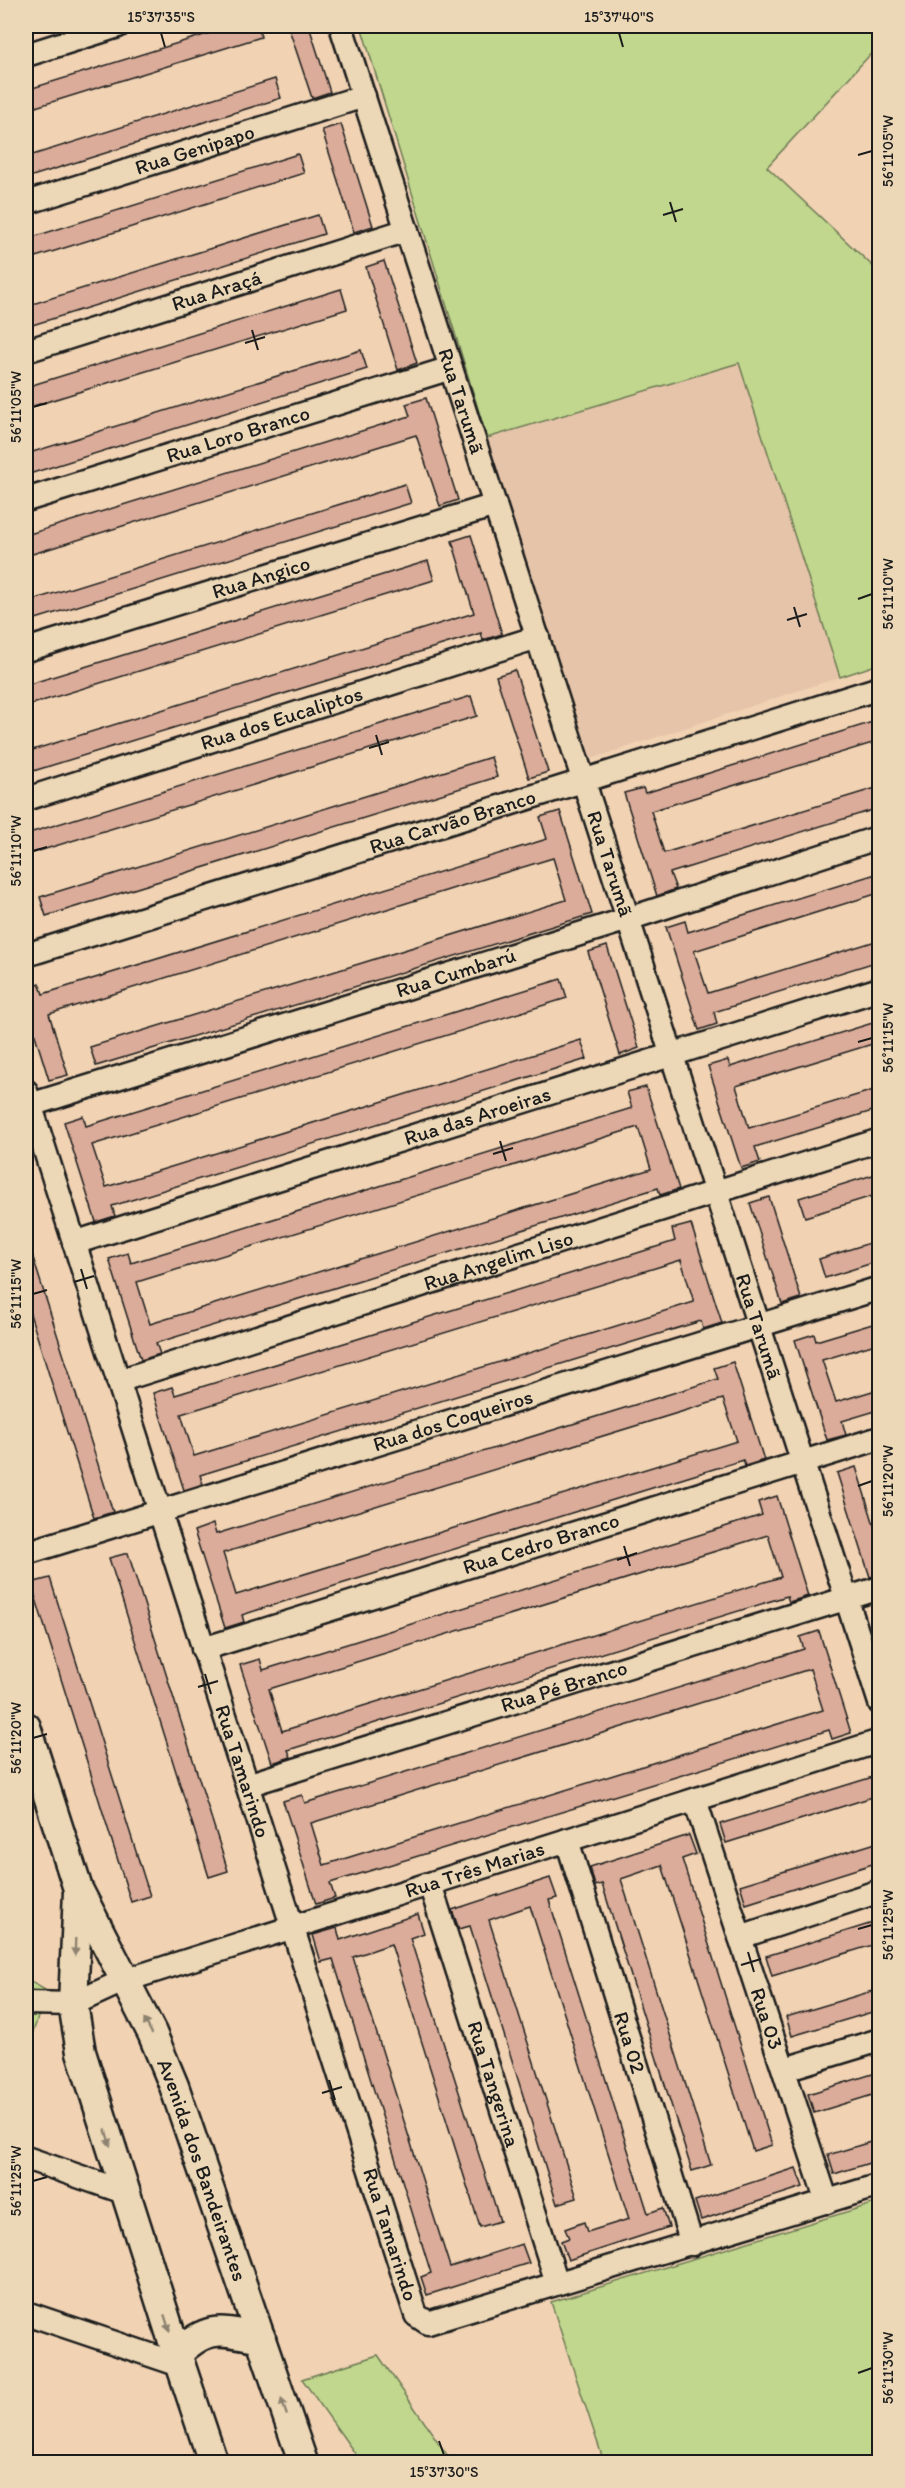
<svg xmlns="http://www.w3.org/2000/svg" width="905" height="2488" font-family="Itim,sans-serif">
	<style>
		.built { fill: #e6c4a9 }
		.green { fill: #c0d78d; stroke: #6e7a54; stroke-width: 1.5 }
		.building { fill: #daac99; stroke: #1c1c1c; stroke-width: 1.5; fill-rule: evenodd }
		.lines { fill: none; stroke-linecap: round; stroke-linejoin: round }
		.minor-casing { stroke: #1c1c1c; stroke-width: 27 }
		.tertiary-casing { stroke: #1c1c1c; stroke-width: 33 }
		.minor { stroke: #ecd8b6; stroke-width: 22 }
		.tertiary { stroke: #ecd8b6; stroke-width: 28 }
		.oneway { fill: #8e8371 }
		.ticks { fill: none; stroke: #1c1c1c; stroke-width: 2 }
		.labels { text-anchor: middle; stroke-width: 5; stroke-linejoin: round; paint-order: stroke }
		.street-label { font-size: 21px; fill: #1c1c1c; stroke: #ecd8b6 }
		.neatline { fill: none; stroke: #1c1c1c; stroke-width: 2 }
		.ticks-label { font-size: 15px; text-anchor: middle; fill: #1c1c1c }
	</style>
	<rect width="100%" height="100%" fill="#f1d3b4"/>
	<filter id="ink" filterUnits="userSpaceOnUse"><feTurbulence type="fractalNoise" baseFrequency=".0167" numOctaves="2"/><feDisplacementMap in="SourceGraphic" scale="12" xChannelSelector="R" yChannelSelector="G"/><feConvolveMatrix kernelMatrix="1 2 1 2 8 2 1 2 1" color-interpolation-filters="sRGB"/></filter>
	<g filter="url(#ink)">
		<polygon class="built" points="739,362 840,677 591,759 487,438"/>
		<g class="green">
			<polygon points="361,26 879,26 879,45 767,167 879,272 879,664 840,677 739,363 487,438"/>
			<polygon points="26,1979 47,1991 32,2035 26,2031"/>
			<polygon points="879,2202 879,2462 604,2462 551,2302"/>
			<polygon points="378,2355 452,2462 361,2462 302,2379"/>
		</g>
		<g class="building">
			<polygon points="233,26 258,26 261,37 26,110 26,90"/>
			<polygon points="288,26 309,26 330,92 312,98"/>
			<polygon points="275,79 281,98 26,178 26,157"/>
			<polygon points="341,124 373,226 354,232 322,130"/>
			<polygon points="298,154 304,173 26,260 26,239"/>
			<polygon points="318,215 324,234 26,327 26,306"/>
			<polygon points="384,261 417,363 398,370 366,267"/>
			<polygon points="341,289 347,309 30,407 26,387"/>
			<polygon points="361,350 367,369 26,475 26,454"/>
			<polygon points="426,398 458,500 440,506 416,435 26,556 26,535 410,416 406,404"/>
			<polygon points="405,484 411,503 26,622 26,602"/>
			<polygon points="471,535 502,634 483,640 481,633 30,772 26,752 474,613 452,541"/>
			<polygon points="428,561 434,580 26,706 26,685"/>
			<polygon points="515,670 548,772 529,778 496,676"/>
			<polygon points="471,696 477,716 26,855 26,834"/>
			<polygon points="879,720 879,741 651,811 664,853 879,787 879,808 670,873 676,889 657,896 624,793 643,788 645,793"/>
			<polygon points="491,757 497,777 46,916 40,897"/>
			<polygon points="560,811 592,914 96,1066 90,1047 566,900 553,858 500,874 49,1014 68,1075 49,1080 26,1006 26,988 39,983 43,994 547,839 540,817"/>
			<polygon points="879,873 879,893 694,951 708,993 879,940 879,961 714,1012 717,1024 699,1030 666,927 685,921 688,932"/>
			<polygon points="607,946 639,1048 620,1055 588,952"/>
			<polygon points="561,979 567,998 92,1145 106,1187 581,1040 587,1059 112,1206 115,1216 96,1222 64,1122 83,1116 86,1126"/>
			<polygon points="879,1021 879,1042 736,1086 749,1128 877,1089 879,1109 755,1147 760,1162 741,1168 708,1066 728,1060 730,1067"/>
			<path d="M 646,1087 L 679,1189 L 660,1195 L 658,1188 L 156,1343 L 160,1354 L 141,1360 L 109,1259 L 128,1253 L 131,1263 L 632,1108 L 627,1092 ZM 638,1127 L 651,1169 L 150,1324 L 137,1282 Z"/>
			<polygon points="879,1173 879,1194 805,1217 799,1198"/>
			<polygon points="769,1197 801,1298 782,1304 750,1203"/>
			<path d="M 691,1224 L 722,1323 L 703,1329 L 701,1321 L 200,1475 L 203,1484 L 184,1490 L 153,1393 L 172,1387 L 175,1395 L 628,1256 L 675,1241 L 672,1229 ZM 681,1260 L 694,1302 L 194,1456 L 181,1414 Z"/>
			<polygon points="879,1240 879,1261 825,1278 819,1259"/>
			<polygon points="29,1245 113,1512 94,1518 26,1301 26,1246"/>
			<polygon points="879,1322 879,1343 822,1360 836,1402 879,1389 879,1410 842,1421 846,1435 827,1440 795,1340 814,1334 816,1341"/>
			<path d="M 733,1362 L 764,1460 L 745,1466 L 743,1460 L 289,1600 L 242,1615 L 244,1622 L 225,1628 L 194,1531 L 213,1524 L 216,1534 L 644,1402 L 718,1379 L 714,1368 ZM 723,1399 L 737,1441 L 236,1595 L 223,1553 Z"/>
			<polygon points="856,1467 879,1541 879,1575 870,1577 837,1473"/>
			<path d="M 777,1496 L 808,1596 L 789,1602 L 787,1596 L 288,1750 L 291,1757 L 272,1763 L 240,1665 L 260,1659 L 263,1670 L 715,1530 L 762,1515 L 758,1502 ZM 768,1535 L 781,1577 L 282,1731 L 269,1689 Z"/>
			<polygon points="128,1553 228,1871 209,1877 109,1558"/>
			<polygon points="50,1578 150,1896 131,1902 31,1583"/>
			<path d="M 819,1631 L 851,1733 L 832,1739 L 829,1730 L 330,1883 L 335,1898 L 316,1904 L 283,1801 L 302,1795 L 305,1803 L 804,1649 L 800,1637 ZM 810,1669 L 823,1710 L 324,1865 L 311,1823 Z"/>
			<polygon points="876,1776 879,1795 726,1843 720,1824"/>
			<polygon points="689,1835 696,1854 682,1859 772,2145 753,2151 662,1865 621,1879 711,2165 692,2171 602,1884 595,1886 590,1867"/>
			<polygon points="879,1842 879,1862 746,1904 740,1885"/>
			<polygon points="550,1878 557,1898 549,1900 648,2213 663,2208 669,2227 568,2260 561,2241 569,2238 565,2229 584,2222 587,2232 629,2219 530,1906 489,1920 577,2198 557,2204 470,1926 459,1929 452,1910"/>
			<polygon points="418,1914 424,1933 410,1938 500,2221 480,2227 391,1944 353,1957 427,2195 450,2267 522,2244 529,2263 427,2295 421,2277 431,2273 333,1959 321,1962 313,1935 337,1928 340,1940"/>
			<polygon points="879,1921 879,1943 772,1976 766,1956"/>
			<polygon points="879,1989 879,2010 792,2036 786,2017"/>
			<polygon points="879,2072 879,2093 814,2113 808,2094"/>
			<polygon points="877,2140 879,2160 834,2174 828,2155"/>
			<polygon points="796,2168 803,2187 701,2220 695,2201"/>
		</g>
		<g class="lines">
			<g class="minor-casing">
				<g id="minor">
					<path id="s1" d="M 341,26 L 880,1703"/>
					<polyline points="26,55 118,26"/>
					<path id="s2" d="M 26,203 L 364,96"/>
					<path id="s3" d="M 26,351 L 407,230"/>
					<path id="s4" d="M 26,500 L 451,368"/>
					<path id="s5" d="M 26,650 L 495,505"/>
					<path id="s6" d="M 26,799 L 538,637"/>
					<path id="s7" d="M 26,955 L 880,688"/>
					<path id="s8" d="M 26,1091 L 416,2315 L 428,2323 L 880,2185"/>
					<path id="s9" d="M 30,1105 L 628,919 L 880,837"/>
					<path id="s10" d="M 74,1243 L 880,989"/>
					<path id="s11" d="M 118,1381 L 880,1140"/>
					<path id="s12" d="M 26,1553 L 880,1288"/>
					<path id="s13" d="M 203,1649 L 880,1438"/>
					<path id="s14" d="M 247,1785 L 880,1588"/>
					<path id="s15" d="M 695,1800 L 827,2202"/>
					<path id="s16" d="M 567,1840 L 692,2244"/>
					<path id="s17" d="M 430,1884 L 557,2283"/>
					<polyline points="740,1937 880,1891"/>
					<path id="s18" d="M 26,2003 L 73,2004 L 123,1981 L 880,1741"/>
					<polyline points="785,2069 880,2040"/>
					<polyline points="26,2158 124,2192"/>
					<polyline points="26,2313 180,2365"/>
				</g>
			</g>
			<g class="tertiary-casing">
				<g id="tertiary">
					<path id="s19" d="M 26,1727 L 78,1889 L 152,2033 L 174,2086 L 303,2462"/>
					<polyline points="78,1891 73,2004 81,2052 177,2354 213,2462"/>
					<path d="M 177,2354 C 209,2324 220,2330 261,2338"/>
				</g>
			</g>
			<use href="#minor" class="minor"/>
			<use href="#tertiary" class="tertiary"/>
		</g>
		<defs><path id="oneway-solid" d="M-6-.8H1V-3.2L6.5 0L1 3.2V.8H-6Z" transform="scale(1.5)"/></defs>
		<g class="oneway">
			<use href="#oneway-solid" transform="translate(75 1947) rotate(92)"/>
			<use href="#oneway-solid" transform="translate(148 2026) rotate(-118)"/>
			<use href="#oneway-solid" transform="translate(108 2138) rotate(73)"/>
			<use href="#oneway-solid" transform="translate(167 2323) rotate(72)"/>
			<use href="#oneway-solid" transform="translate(284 2407) rotate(-109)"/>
		</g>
	</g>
	<path class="ticks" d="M 161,33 L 165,47M 619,33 L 623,47M 858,155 L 872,151M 670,202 L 676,222M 663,215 L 683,209M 252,330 L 258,350M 245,343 L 265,337M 33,407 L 47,403M 858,599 L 872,594M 794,607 L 800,627M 787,620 L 807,614M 376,735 L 382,755M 369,748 L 389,742M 33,851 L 47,847M 858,1042 L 872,1038M 500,1141 L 506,1161M 493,1154 L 513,1148M 81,1269 L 87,1289M 74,1282 L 94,1276M 33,1294 L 47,1290M 858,1486 L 872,1481M 624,1546 L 630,1566M 617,1560 L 637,1553M 205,1674 L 211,1694M 198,1687 L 218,1681M 33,1738 L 47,1734M 858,1929 L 872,1925M 748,1952 L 754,1972M 741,1965 L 761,1959M 329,2080 L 335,2100M 322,2093 L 342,2087M 33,2181 L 47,2177M 858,2373 L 872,2368M 439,2441 L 444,2455"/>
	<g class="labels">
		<g class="street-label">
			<text dy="7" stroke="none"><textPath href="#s2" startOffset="177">Rua Genipapo</textPath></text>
			<text dy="7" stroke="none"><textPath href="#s3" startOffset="200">Rua Araçá</textPath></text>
			<text dy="7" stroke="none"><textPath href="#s1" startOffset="394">Rua Tarumã</textPath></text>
			<text dy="7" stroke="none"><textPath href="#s4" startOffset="222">Rua Loro Branco</textPath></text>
			<text dy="7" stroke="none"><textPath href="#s5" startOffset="246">Rua Angico</textPath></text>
			<text dy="7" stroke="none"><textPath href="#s6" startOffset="268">Rua dos Eucaliptos</textPath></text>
			<text dy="7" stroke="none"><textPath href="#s7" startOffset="447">Rua Carvão Branco</textPath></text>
			<text dy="7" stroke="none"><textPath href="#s1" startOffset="880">Rua Tarumã</textPath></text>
			<text dy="7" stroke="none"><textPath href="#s9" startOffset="446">Rua Cumbarú</textPath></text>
			<text dy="7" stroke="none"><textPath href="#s10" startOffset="423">Rua das Aroeiras</textPath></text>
			<text dy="7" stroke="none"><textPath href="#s11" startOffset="399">Rua Angelim Liso</textPath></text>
			<text dy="7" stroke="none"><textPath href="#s1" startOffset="1366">Rua Tarumã</textPath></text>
			<text dy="7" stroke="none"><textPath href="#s12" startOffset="447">Rua dos Coqueiros</textPath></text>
			<text dy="7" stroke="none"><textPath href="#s13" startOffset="354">Rua Cedro Branco</textPath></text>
			<text dy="7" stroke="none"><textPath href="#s14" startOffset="332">Rua Pé Branco</textPath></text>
			<text dy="7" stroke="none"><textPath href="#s8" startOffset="714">Rua Tamarindo</textPath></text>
			<text dy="7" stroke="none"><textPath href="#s18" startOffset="471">Rua Três Marias</textPath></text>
			<text dy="7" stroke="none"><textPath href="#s15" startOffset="230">Rua 03</textPath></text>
			<text dy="7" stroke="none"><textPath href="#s16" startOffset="212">Rua 02</textPath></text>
			<text dy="7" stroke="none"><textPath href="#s17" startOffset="210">Rua Tangerina</textPath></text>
			<text dy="7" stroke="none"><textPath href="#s19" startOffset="478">Avenida dos Bandeirantes</textPath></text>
			<text dy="7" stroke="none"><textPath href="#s8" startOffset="1200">Rua Tamarindo</textPath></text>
		</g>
	</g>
	<rect width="905" height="2488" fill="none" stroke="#ecd8b6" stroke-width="66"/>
	<rect x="33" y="33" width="839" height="2422" class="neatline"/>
	<g class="ticks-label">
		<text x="161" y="22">15°37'35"S</text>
		<text x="619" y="22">15°37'40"S</text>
		<text transform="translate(888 151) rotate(-90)" y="5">56°11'05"W</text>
		<text transform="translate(16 407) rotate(-90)" y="5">56°11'05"W</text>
		<text transform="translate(888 594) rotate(-90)" y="5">56°11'10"W</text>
		<text transform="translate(16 851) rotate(-90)" y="5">56°11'10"W</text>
		<text transform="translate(888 1038) rotate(-90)" y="5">56°11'15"W</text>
		<text transform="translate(16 1294) rotate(-90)" y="5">56°11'15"W</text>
		<text transform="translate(888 1481) rotate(-90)" y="5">56°11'20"W</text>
		<text transform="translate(16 1738) rotate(-90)" y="5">56°11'20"W</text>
		<text transform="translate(888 1925) rotate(-90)" y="5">56°11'25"W</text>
		<text transform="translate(16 2181) rotate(-90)" y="5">56°11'25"W</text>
		<text transform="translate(888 2368) rotate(-90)" y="5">56°11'30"W</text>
		<text x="444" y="2477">15°37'30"S</text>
	</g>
</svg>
